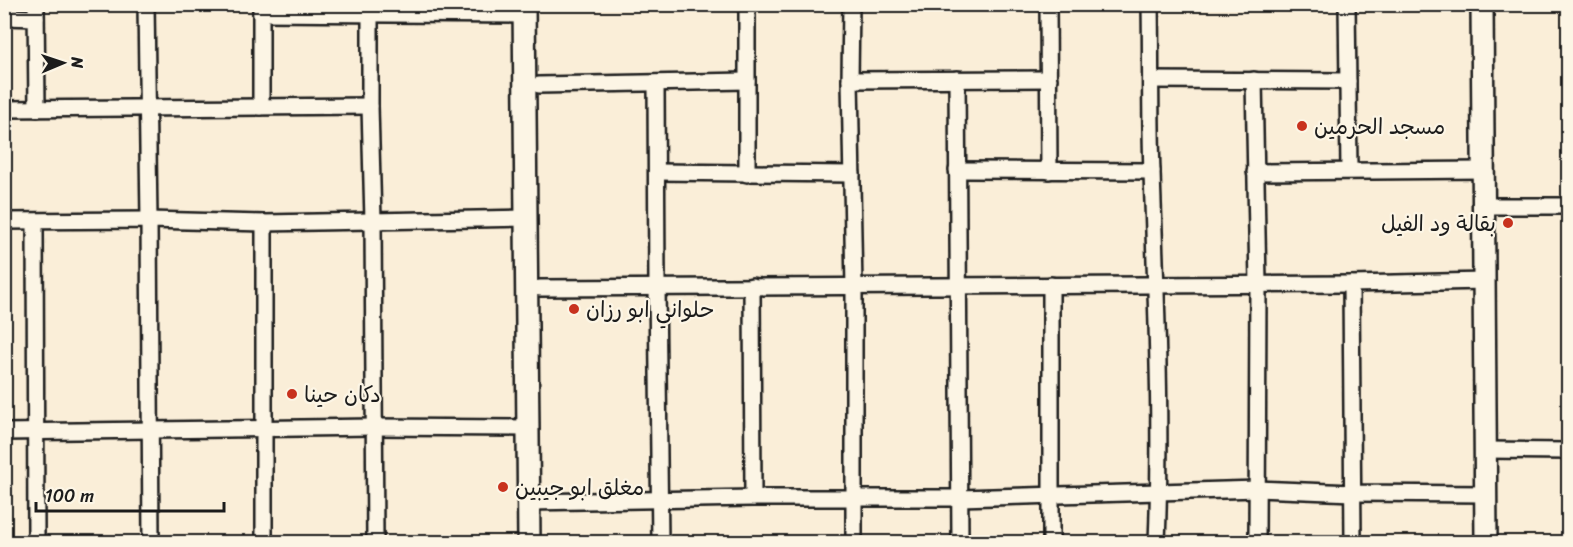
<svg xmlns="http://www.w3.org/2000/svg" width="1573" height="547" font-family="Sriracha,'Playpen Sans Arabic',sans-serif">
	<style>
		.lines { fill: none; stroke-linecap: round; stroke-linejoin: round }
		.street-casing { stroke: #1c1c1c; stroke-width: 20 }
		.secondary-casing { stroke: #1c1c1c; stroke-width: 26 }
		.street { stroke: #fcf5e5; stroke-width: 15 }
		.secondary { stroke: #fcf5e5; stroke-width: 21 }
		.poi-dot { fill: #c8321e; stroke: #fcf5e5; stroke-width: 2 }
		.labels { text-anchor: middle; stroke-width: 4.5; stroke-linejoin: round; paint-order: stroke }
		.poi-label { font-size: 22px; fill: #1c1c1c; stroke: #fcf5e5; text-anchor: start }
	</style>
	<rect width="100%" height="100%" fill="#faeed8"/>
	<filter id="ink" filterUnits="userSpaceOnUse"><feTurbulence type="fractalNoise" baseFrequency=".0167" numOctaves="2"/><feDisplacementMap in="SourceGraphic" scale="12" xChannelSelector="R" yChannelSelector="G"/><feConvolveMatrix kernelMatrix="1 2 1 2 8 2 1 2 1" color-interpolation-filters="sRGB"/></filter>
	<g filter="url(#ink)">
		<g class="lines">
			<g class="street-casing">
				<g id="street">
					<polyline points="36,4 37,109"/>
					<polyline points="146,4 149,220 151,542"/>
					<polyline points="261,4 261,107"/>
					<polyline points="851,4 850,80 854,288 854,542"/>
					<polyline points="1048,4 1049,171"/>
					<path d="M 1150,4 C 1151,61 1150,117 1152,173 C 1156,296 1162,420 1157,542"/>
					<polyline points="1347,4 1349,170"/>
					<polyline points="261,13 524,15"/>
					<polyline points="370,14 370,106 373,221 375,542"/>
					<polyline points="4,17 36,18"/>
					<polyline points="957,79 960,542"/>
					<polyline points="850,80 1049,79"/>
					<polyline points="1151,80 1348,81"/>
					<polyline points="1254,80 1258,284 1257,542"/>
					<polyline points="656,83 657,287 660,542"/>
					<polyline points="539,85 747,81"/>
					<polyline points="4,109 370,106"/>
					<polyline points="957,170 1152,171"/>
					<polyline points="657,172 852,174"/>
					<polyline points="1255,172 1483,170"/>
					<polyline points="747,174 747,4"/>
					<polyline points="1484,206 1568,206"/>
					<polyline points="4,221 149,220 264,223 526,218"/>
					<polyline points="35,222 36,542"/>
					<polyline points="264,223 264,542"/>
					<polyline points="1351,284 1353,542"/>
					<polyline points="1051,285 1051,542"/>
					<polyline points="752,286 753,498"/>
					<polyline points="540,288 1351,284 1485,281"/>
					<polyline points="4,432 374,427 528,428"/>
					<polyline points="1486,450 1568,451"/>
					<polyline points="529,502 753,498 960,498 1258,489 1353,493 1486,494"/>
				</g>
			</g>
			<g class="secondary-casing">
				<g id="secondary">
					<polyline points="524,4 529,542"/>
					<polyline points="1482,4 1486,542"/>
				</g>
			</g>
			<use href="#street" class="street"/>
			<use href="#secondary" class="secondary"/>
		</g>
	</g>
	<g class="poi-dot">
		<circle cx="1302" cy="126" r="6"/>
		<circle cx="1508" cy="223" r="6"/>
		<circle cx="574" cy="309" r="6"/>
		<circle cx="292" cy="394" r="6"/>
		<circle cx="503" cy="487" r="6"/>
	</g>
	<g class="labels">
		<g class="poi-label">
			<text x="1314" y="134">مسجد الحرمين</text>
			<text x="1496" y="231" text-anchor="end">بقالة ود الفيل</text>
			<text x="586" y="317">حلواني ابو رزان</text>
			<text x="304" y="402">دكان حينا</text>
			<text x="515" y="495">مغلق ابو جيبين</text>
		</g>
	</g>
	<rect width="1573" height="547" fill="none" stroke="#fcf5e5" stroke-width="24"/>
	<rect x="12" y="12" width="1549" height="523" fill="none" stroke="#1c1c1c" stroke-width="2" filter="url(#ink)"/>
	<g transform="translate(63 63) rotate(88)" stroke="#fcf5e5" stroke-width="4.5" paint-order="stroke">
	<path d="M0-4.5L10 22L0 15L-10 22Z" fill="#1c1c1c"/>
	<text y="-9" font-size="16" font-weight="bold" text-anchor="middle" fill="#1c1c1c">N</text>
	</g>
	<path d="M36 502v9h188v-9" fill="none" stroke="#1c1c1c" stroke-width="3"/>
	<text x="45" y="502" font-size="18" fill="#1c1c1c" stroke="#fcf5e5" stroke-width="4.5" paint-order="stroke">100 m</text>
</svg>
